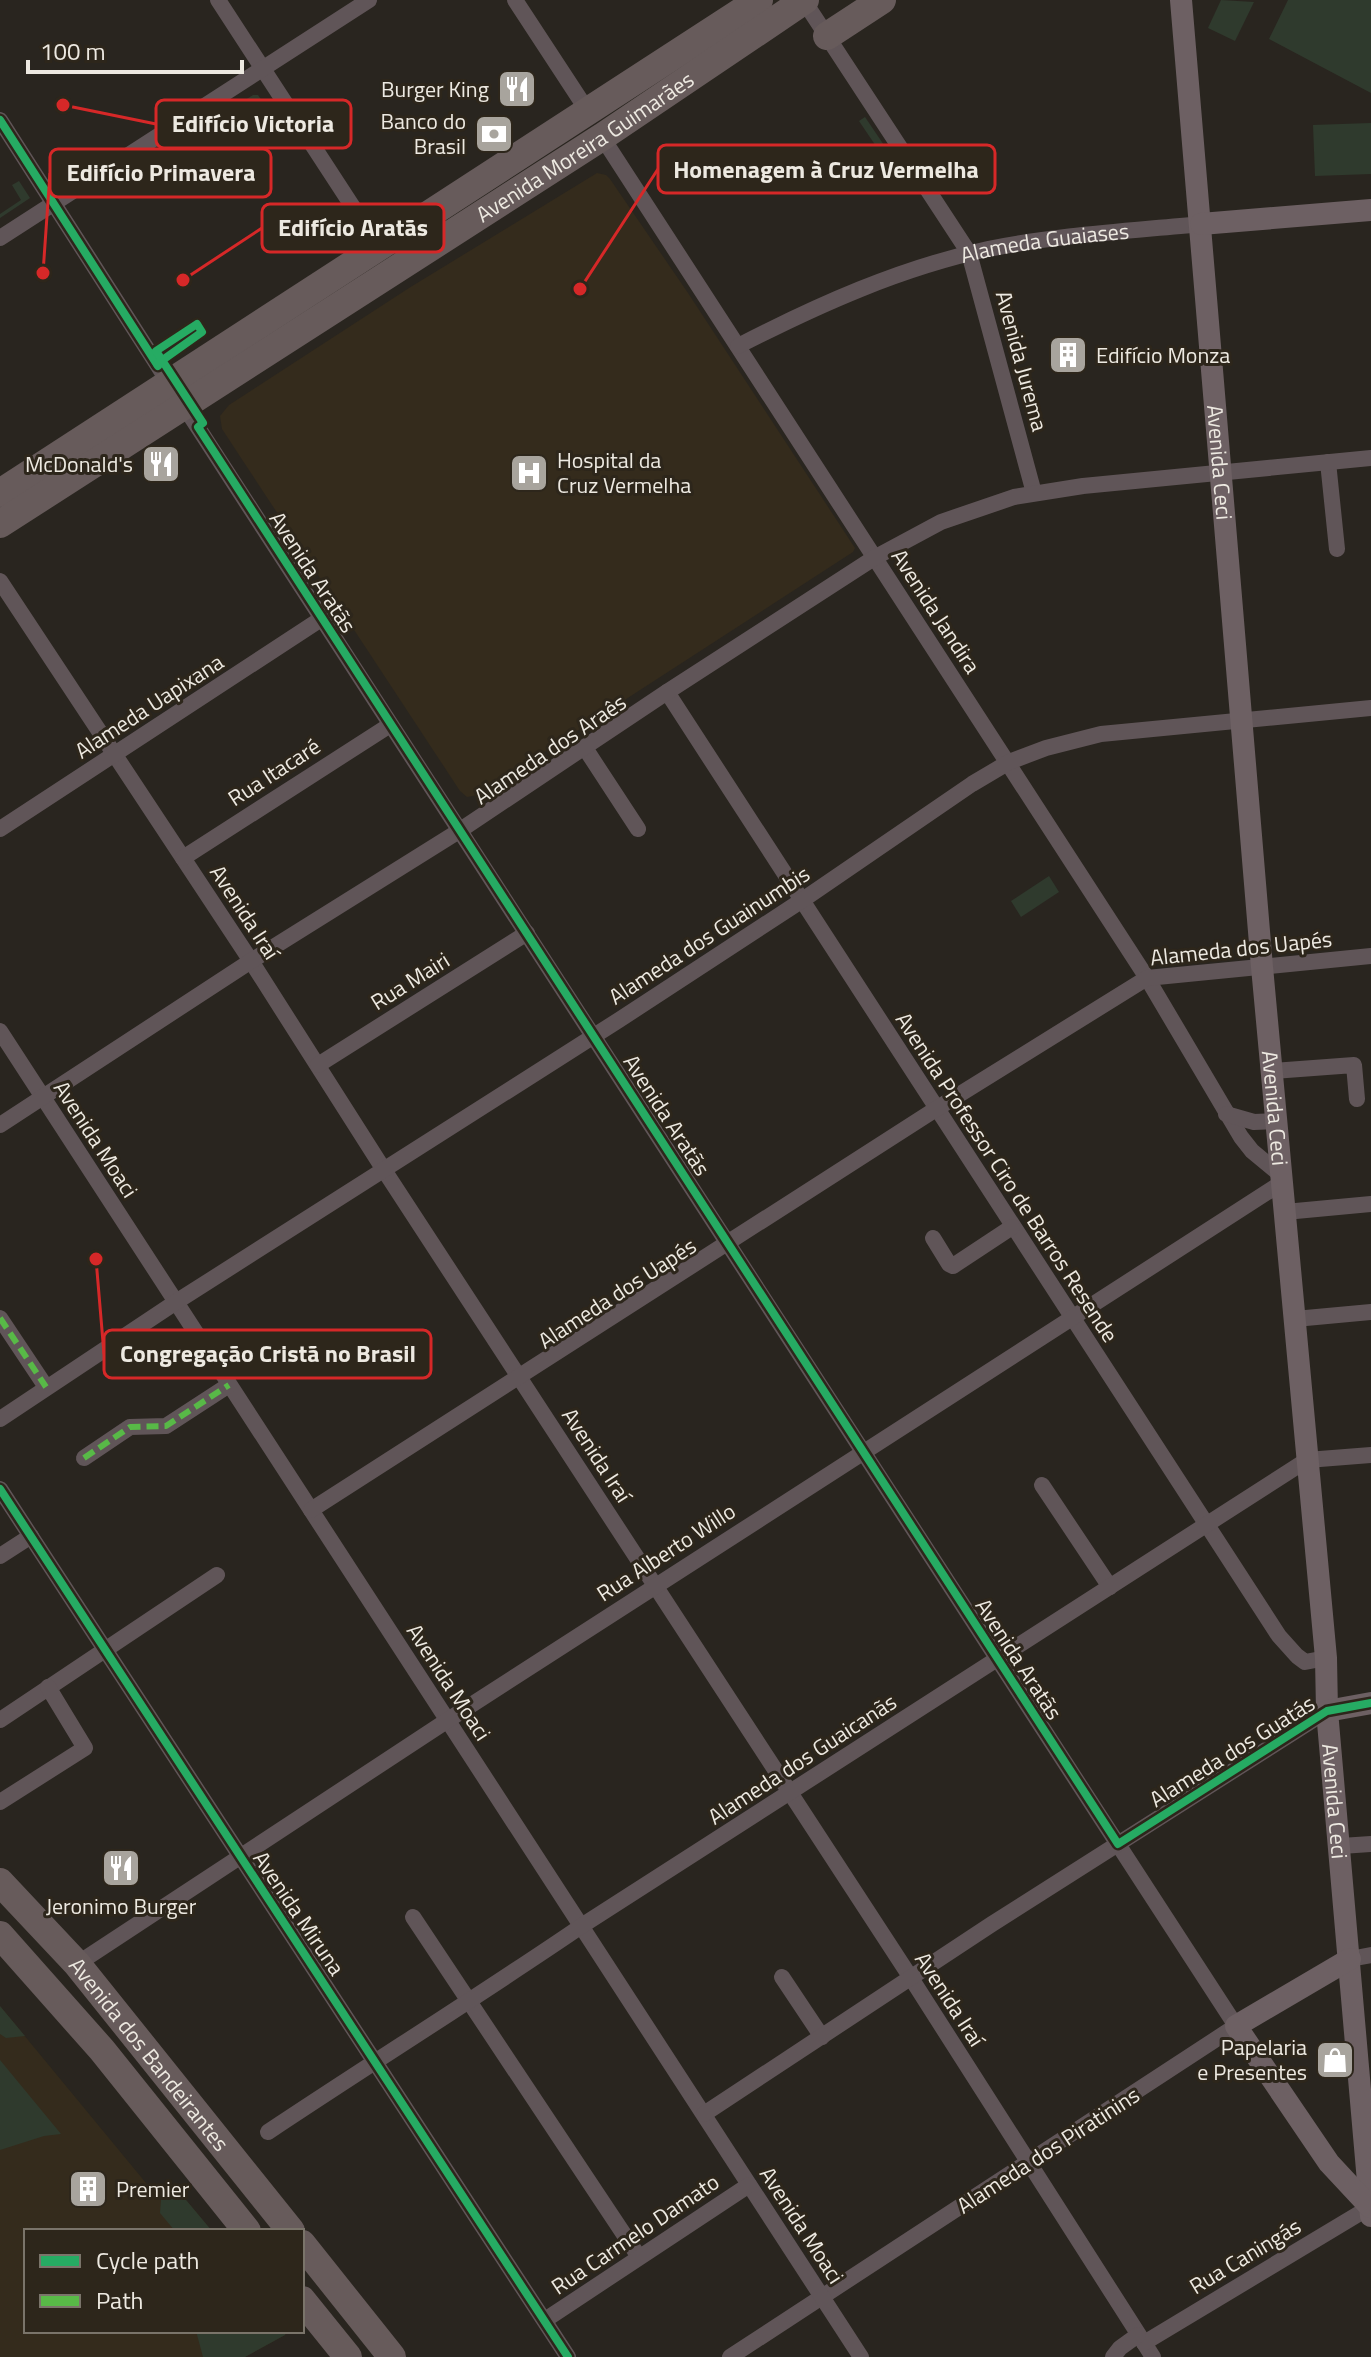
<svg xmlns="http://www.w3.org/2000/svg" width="1371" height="2357" font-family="'Titillium Web',sans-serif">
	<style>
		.built { fill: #342b1c }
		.green { fill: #2f3a2d }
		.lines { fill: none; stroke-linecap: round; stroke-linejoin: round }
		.street { stroke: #605558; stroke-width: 16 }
		.secondary { stroke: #6d6063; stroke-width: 22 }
		.highway { stroke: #675b5b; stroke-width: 28 }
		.quiet { stroke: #58b947; stroke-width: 6; stroke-dasharray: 12 6; stroke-linecap: butt }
		.cycleway-casing { stroke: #2d261b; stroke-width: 13 }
		.cycleway { stroke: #26ab63; stroke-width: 8 }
		.labels { text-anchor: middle; stroke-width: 6; stroke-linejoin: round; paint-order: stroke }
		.poi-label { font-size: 22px; fill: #ede9e1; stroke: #2d261b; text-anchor: end }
		.street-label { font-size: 22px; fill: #ede9e1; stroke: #2d261b }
		.leader { fill: none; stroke: #d62828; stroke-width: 3 }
		.callout-dot { fill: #d62828; stroke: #2d261b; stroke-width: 3 }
		.callout { fill: #2d261b; stroke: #d62828; stroke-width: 3 }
		.callout-label { font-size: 24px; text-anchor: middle; font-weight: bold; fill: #ede9e1 }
	</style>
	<rect width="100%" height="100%" fill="#29251f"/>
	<g class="built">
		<polygon points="597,173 606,175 610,179 688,293 855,548 853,552 478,795 467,797 460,791 222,429 220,416 229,405 409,288"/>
		<polygon points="0,2006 160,2200 176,2188 212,2231 26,2231 26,2331 287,2331 285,2335 245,2357 0,2357"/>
	</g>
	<g class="green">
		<polygon points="1221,0 1254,2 1235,41 1208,28"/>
		<polygon points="1288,0 1371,0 1371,93 1269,39"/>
		<polygon points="253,95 258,95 262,101 206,137 201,128"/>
		<polygon points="865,117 890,154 884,158 859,121"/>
		<polygon points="1371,123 1371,174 1315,176 1313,125"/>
		<polygon points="19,181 30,198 0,218 0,214 21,200 12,185"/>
		<polygon points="1049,876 1059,892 1021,917 1011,901"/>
		<polygon points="0,2006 25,2036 6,2038 0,2034"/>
		<polygon points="0,2060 61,2134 44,2136 0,2150"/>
		<polygon points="176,2188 212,2231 175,2231 160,2213 161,2200"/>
		<polygon points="196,2331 287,2331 285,2335 245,2357 203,2357"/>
	</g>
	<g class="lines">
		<g class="street">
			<polyline points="218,0 379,247"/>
			<polyline points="515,0 587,110"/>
			<polyline points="804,1 969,253 1034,493"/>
			<polyline points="0,120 169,383"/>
			<polyline points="602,137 1147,978 1241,1137 1252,1151 1281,1175"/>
			<polyline points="0,238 369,0"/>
			<path id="s1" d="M 738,346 C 818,305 900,268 988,249 C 1058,235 1130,231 1201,224"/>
			<polyline points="184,406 1236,2026 730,2357"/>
			<polyline points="1328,462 1337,549"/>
			<polyline points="0,581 251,961 384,1170 911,1978 1153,2357"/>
			<polyline points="667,692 1279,1636 1297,1656 1305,1662 1326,1658"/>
			<polyline points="585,748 638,829"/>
			<polyline points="0,829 321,619"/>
			<polyline points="183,858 390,725"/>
			<polyline points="0,1031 861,2357"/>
			<polyline points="318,1065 527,933"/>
			<polyline points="1273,1071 1354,1065 1357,1099"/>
			<polyline points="1226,1114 1254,1122 1276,1121"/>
			<polyline points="0,1125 251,961 459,831 667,692 874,558 941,522 1014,497 1083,486 1371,458"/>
			<polyline points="1285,1212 1371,1204"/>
			<polyline points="933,1238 949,1264 953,1266 1012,1227"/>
			<polyline points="0,1318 46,1387"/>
			<polyline points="1295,1319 1371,1312"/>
			<polyline points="0,1419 176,1302 619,1020 804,899 972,784 1009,762 1046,748 1101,734 1371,708"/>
			<polyline points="84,1458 130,1427 166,1426 229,1385"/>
			<polyline points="1042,1485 1110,1587"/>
			<polyline points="0,1489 568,2357"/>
			<polyline points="311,1510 936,1109 1147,978 1371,956"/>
			<polyline points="0,1556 31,1536"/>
			<polyline points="0,1720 217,1575"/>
			<polyline points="0,1802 85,1748 48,1687"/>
			<polyline points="1341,1846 1371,1844"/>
			<polyline points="413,1917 639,2257"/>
			<polyline points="1350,1959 1371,1955"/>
			<polyline points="77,1964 448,1720 1283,1182"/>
			<polyline points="782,1977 822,2037"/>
			<polyline points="704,2114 992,1924 1327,1711"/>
			<path d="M 268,2132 C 373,2062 479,1996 583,1925 L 1307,1460 L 1371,1455"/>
			<polyline points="545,2320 749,2185"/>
			<polyline points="1144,2343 1370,2207"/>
			<polyline points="1113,2357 1120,2348 1138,2335"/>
		</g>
		<g class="secondary">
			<path id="s2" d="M 1181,0 L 1262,967 L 1326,1658 L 1327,1711 L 1371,2216"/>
			<polyline points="1201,224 1371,210"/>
			<polyline points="1327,1711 1371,1703"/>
			<polyline points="1350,1959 1236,2026 1329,2163 1370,2207"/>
		</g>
		<g class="highway">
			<polyline points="827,36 882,0"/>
			<polyline points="0,493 759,0"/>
			<path id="s3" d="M 0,524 L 602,137 L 805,0"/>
			<path id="s4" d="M 0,1882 L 77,1964 L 291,2231"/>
			<polyline points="0,1935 102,2050 247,2231"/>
			<polyline points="302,2244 392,2357"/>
			<polyline points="302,2300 348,2357"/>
		</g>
		<g class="quiet">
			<polyline points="0,1318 46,1387"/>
			<polyline points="84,1458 130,1427 166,1426 229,1385"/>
		</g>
		<g class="cycleway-casing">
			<g id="cycleway">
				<polyline points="0,120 158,366"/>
				<polyline points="157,364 202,332 197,324 156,351 203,423 198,427 1118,1844 1327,1711 1371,1703"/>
				<polyline points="0,1489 568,2357"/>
			</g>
		</g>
		<use href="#cycleway" class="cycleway"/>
	</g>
	<defs>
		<g id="restaurant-square" transform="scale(2)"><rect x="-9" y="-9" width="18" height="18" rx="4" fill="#a8a49d" stroke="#2d261b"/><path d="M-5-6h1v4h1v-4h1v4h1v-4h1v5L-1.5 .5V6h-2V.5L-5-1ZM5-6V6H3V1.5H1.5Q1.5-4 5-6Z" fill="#fff"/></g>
		<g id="bank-square" transform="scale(2)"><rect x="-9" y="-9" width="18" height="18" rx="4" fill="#a8a49d" stroke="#2d261b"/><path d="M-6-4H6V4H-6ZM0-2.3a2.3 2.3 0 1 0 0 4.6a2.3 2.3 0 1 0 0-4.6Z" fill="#fff"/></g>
		<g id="building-square" transform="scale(2)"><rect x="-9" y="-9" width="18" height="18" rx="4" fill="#a8a49d" stroke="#2d261b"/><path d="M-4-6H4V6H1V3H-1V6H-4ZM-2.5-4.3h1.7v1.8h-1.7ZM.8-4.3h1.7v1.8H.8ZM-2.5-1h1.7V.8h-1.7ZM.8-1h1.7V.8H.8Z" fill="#fff"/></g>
		<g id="hospital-square" transform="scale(2)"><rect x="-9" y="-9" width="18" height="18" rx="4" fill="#a8a49d" stroke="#2d261b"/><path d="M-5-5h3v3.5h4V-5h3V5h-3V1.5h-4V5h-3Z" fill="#fff"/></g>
		<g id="shop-square" transform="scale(2)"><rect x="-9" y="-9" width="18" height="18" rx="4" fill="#a8a49d" stroke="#2d261b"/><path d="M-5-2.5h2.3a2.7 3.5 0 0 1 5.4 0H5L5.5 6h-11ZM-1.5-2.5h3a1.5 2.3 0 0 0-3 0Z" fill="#fff"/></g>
	</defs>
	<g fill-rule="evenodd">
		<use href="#restaurant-square" x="517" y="89"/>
		<use href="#bank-square" x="494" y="134"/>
		<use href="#building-square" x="1068" y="355"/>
		<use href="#restaurant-square" x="161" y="464"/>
		<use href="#hospital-square" x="529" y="473"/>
		<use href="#restaurant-square" x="121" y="1868"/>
		<use href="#shop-square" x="1335" y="2060"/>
		<use href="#building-square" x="88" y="2189"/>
	</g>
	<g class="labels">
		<g class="poi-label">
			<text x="489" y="97">Burger King</text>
			<text x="466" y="129">Banco do<tspan x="466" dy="25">Brasil</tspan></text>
			<text x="1096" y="363" text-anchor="start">Edifício Monza</text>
			<text x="557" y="468" text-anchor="start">Hospital da<tspan x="557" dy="25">Cruz Vermelha</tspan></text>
			<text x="133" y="472">McDonald's</text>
			<text x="121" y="1914" text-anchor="middle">Jeronimo Burger</text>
			<text x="1307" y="2055">Papelaria<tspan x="1307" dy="25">e Presentes</tspan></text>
			<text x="116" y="2197" text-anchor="start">Premier</text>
		</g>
		<g class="street-label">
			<text dy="8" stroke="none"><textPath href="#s3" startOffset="696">Avenida Moreira Guimarães</textPath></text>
			<text dy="8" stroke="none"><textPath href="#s1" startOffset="326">Alameda Guaiases</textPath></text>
			<text transform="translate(1022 361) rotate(75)" y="8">Avenida Jurema</text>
			<text dy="8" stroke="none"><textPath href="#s2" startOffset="464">Avenida Ceci</textPath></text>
			<text transform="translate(313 572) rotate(57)" y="8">Avenida Aratãs</text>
			<text transform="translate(936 611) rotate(57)" y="8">Avenida Jandira</text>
			<text transform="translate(149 706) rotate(-33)" y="8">Alameda Uapixana</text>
			<text transform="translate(550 749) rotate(-34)" y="8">Alameda dos Araês</text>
			<text transform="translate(274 772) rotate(-33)" y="8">Rua Itacaré</text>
			<text transform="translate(245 912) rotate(57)" y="8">Avenida Iraí</text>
			<text transform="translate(709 935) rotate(-33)" y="8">Alameda dos Guainumbis</text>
			<text transform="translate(1241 948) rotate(-6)" y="8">Alameda dos Uapés</text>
			<text transform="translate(410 981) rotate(-32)" y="8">Rua Mairi</text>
			<text dy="8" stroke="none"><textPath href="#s2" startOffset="1112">Avenida Ceci</textPath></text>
			<text transform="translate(667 1115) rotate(57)" y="8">Avenida Aratãs</text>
			<text transform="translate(96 1139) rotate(57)" y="8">Avenida Moaci</text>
			<text transform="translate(1007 1177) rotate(57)" y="8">Avenida Professor Ciro de Barros Resende</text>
			<text transform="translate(617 1293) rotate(-33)" y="8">Alameda dos Uapés</text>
			<text transform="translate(597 1455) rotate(57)" y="8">Avenida Iraí</text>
			<text transform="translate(666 1552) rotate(-33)" y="8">Rua Alberto Willo</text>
			<text transform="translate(1019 1659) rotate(57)" y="8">Avenida Aratãs</text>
			<text transform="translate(449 1682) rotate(57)" y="8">Avenida Moaci</text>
			<text transform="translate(1232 1751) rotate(-32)" y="8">Alameda dos Guatás</text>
			<text transform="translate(802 1759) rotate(-33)" y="8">Alameda dos Guaicanãs</text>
			<text dy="8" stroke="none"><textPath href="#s2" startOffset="1808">Avenida Ceci</textPath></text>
			<text transform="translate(299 1913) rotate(56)" y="8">Avenida Miruna</text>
			<text transform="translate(950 1999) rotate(57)" y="8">Avenida Iraí</text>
			<text dy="8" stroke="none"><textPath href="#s4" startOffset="228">Avenida dos Bandeirantes</textPath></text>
			<text transform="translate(1048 2150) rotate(-33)" y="8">Alameda dos Piratinins</text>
			<text transform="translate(802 2225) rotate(57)" y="8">Avenida Moaci</text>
			<text transform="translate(635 2234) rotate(-34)" y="8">Rua Carmelo Damato</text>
			<text transform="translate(1245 2256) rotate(-31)" y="8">Rua Caningás</text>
		</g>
	</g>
	<path class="leader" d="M63 105L156 124M580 289L658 169M43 273L50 173M183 280L262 228M96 1259L104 1354"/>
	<g class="callout-dot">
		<circle cx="63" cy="105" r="8"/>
		<circle cx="580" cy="289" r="8"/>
		<circle cx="43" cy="273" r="8"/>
		<circle cx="183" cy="280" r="8"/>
		<circle cx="96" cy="1259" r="8"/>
	</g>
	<g class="callout">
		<rect x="156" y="100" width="195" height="48" rx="8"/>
		<rect x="658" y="145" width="337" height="48" rx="8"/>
		<rect x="50" y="149" width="221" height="48" rx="8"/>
		<rect x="262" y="204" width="182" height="48" rx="8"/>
		<rect x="104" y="1330" width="327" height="48" rx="8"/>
	</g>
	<g class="callout-label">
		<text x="253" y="132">Edifício Victoria</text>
		<text x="826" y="178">Homenagem à Cruz Vermelha</text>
		<text x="161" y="181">Edifício Primavera</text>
		<text x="353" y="236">Edifício Aratãs</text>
		<text x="268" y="1362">Congregação Cristã no Brasil</text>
	</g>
	<rect x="24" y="2229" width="280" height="104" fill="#2d261b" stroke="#7a746a" stroke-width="2"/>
	<rect x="40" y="2255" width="40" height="12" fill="#26ab63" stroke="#7a746a" stroke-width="2"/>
	<text x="96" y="2269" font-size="24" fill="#ede9e1">Cycle path</text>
	<rect x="40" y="2295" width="40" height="12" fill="#58b947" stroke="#7a746a" stroke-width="2"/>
	<text x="96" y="2309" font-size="24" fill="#ede9e1">Path</text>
	<path d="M28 60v12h214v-12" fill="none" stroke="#ede9e1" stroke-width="4"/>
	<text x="40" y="60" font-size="24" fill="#ede9e1" stroke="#2d261b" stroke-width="6" paint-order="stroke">100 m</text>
</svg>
